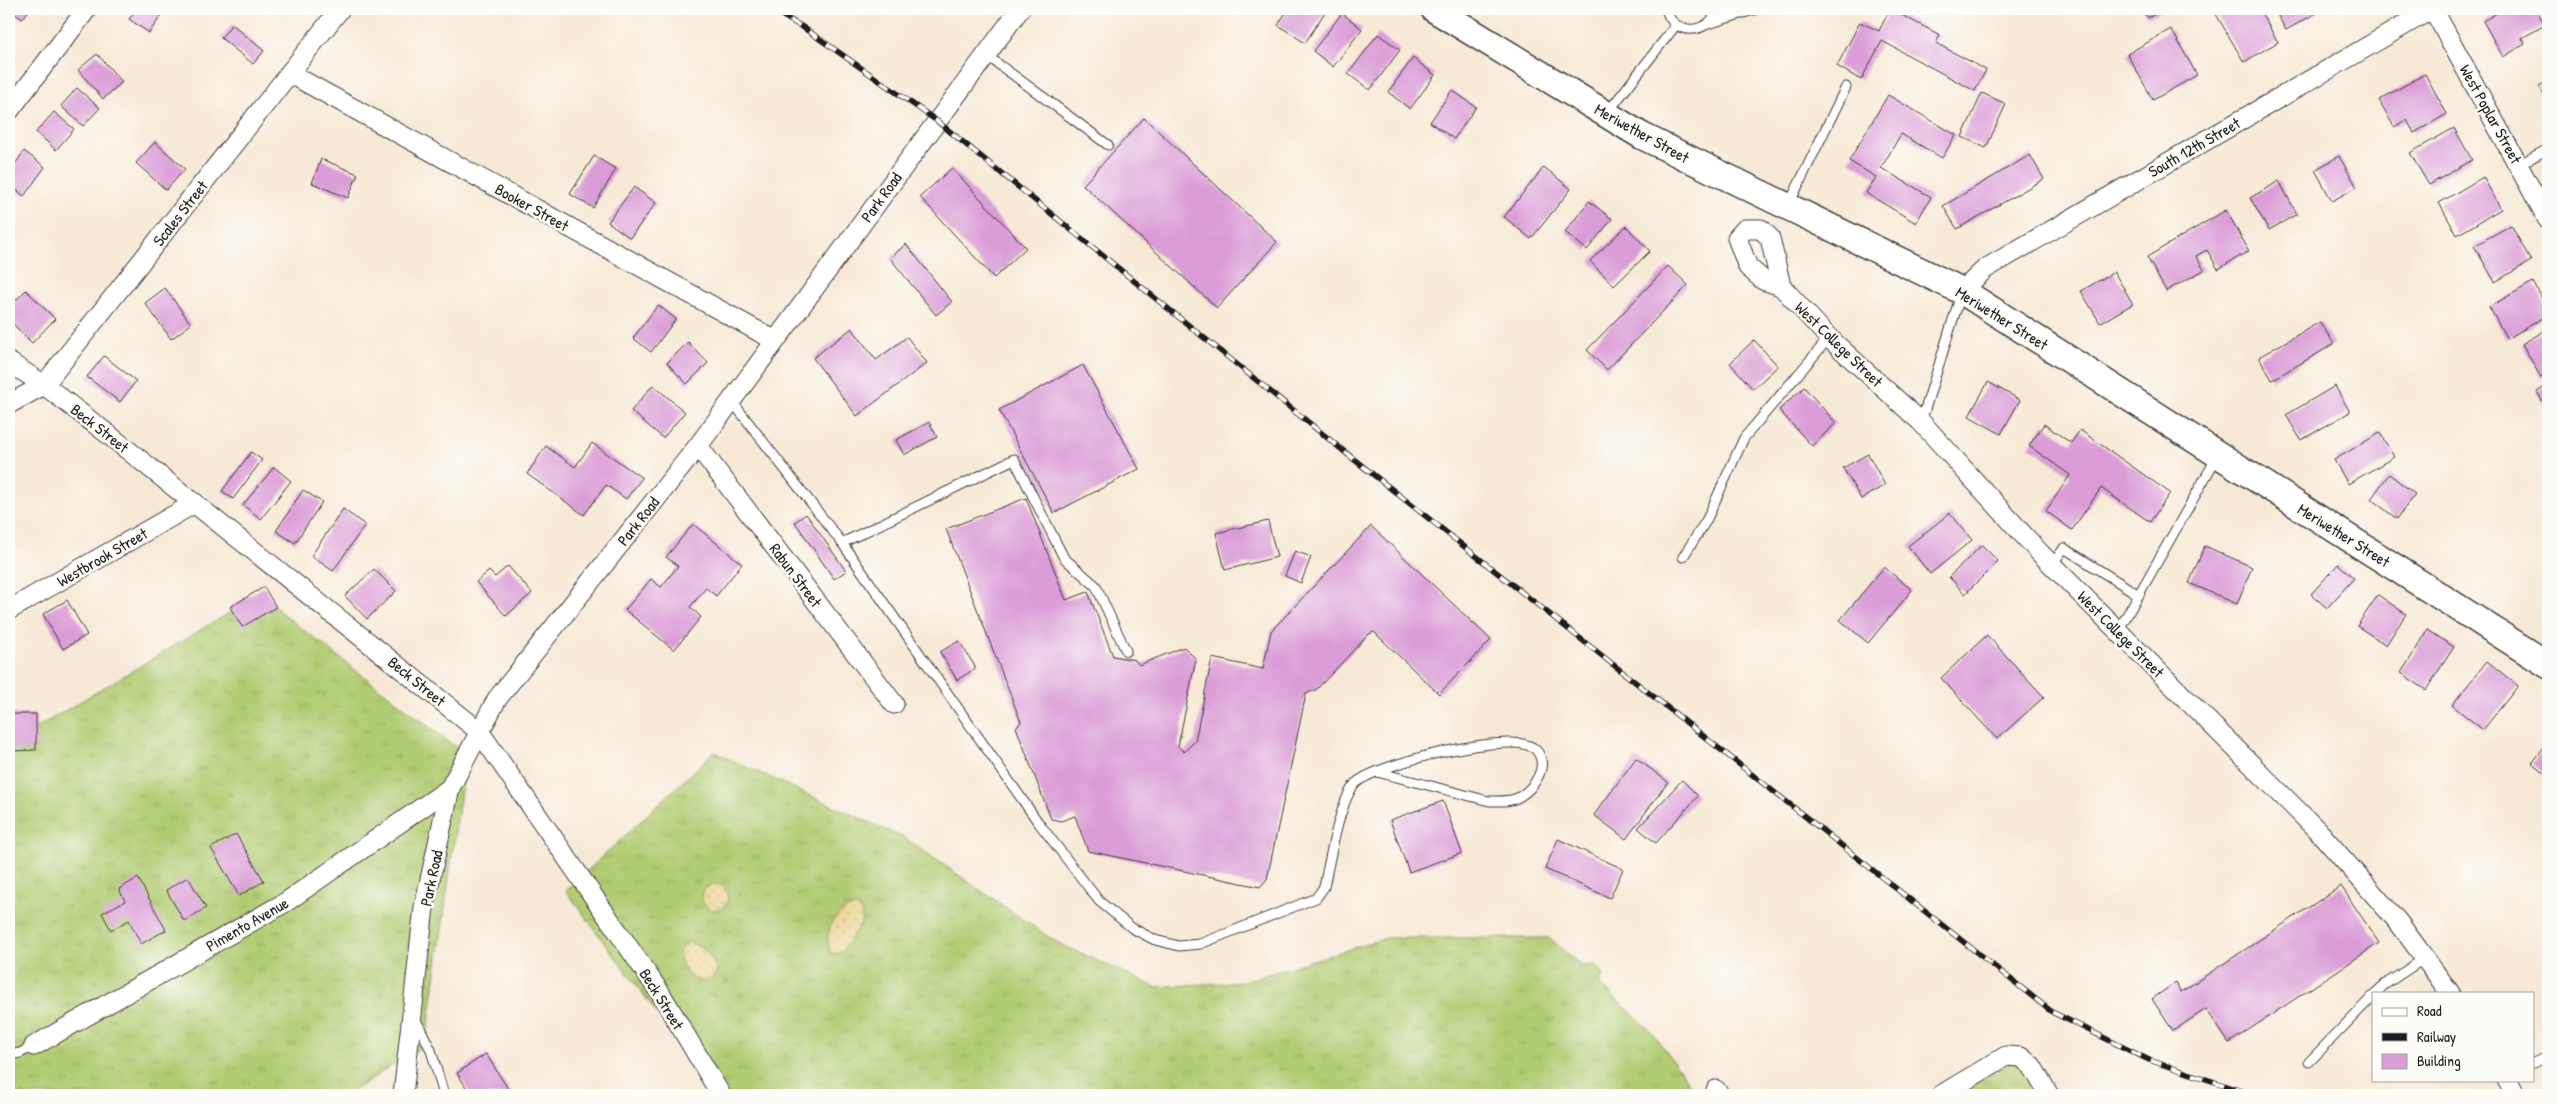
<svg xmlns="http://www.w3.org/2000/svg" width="2557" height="1104" font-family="'Patrick Hand',sans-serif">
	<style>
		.grass { fill: url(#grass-tufts); stroke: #667447 }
		.sand { fill: url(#sand-dots); stroke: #857b5d }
		.building { fill: #da9dd7 }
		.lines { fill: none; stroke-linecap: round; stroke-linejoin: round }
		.lane-casing { stroke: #3d3b38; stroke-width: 11 }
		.street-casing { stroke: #3d3b38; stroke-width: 21 }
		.secondary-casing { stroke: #3d3b38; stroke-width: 29 }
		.lane { stroke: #fff; stroke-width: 9 }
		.street { stroke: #fff; stroke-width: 19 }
		.secondary { stroke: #fff; stroke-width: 26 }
		.rail-casing { stroke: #1c1c1c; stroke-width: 5.5 }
		.rail { stroke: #fdfcf7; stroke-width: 4; stroke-dasharray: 11; stroke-linecap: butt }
		.labels { text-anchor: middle; stroke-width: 5; stroke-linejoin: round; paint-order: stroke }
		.street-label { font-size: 16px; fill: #1c1c1c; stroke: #fdfcf7 }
	</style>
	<defs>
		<pattern id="grass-tufts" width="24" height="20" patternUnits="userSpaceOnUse" patternTransform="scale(1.25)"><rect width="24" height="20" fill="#b1cc72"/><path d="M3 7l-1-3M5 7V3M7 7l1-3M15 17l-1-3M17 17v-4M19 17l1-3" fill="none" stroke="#98af62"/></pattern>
		<pattern id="sand-dots" width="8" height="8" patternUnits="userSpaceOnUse" patternTransform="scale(1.25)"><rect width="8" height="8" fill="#eeda9e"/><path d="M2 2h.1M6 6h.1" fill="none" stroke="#ccba88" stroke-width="1.8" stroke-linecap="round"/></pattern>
	</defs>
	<rect width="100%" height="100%" fill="#fdfcf7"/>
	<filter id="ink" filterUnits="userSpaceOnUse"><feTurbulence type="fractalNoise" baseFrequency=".02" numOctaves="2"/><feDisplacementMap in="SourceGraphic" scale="10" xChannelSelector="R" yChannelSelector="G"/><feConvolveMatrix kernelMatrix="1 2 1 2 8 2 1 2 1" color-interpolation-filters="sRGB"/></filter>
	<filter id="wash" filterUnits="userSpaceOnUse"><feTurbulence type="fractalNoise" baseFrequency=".0096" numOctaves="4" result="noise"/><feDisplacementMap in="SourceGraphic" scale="20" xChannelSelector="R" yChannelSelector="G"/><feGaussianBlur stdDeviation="1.12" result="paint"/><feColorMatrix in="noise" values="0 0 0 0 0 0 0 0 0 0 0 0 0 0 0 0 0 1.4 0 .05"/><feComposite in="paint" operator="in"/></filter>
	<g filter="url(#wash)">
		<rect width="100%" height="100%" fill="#f7e9d6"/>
		<g class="grass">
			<polygon points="263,593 279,611 466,755 426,1044 346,1095 9,1095 9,744"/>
			<polygon points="714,752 906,839 1056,942 1155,987 1241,982 1386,938 1550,938 1581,966 1595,965 1603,974 1600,984 1651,1031 1698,1095 718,1095 566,891"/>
			<polygon points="2022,1056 2044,1095 1955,1095"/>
		</g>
		<g class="sand">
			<circle cx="715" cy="897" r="13"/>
			<path d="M 852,907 L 859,908 L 862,913 L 861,924 L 841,953 L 831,954 C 823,933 831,915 852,907 Z"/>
			<path d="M 687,943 C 702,944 714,957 717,972 L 709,981 C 690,984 680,967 679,951 Z"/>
		</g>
		<g id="blocks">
			<g class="building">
				<polygon points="9,9 30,9 22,19"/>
				<polygon points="137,9 166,9 149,33 129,19"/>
				<polygon points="1251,9 1264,9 1260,15"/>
				<polygon points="1288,9 1327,9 1305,43 1278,25"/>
				<polygon points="1890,9 1940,35 1936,43 1986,70 1975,91 1882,41 1861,80 1837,66 1860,22 1879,31"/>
				<polygon points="2142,9 2163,9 2148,18"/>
				<polygon points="2217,9 2259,9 2278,42 2244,62 2214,11"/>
				<polygon points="2274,9 2319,9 2320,11 2286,30"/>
				<polygon points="2504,9 2536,9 2545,25 2522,38 2525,44 2503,57 2483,21"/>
				<polygon points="1342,13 1362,29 1333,67 1313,51"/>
				<polygon points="232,24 264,51 253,64 221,38"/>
				<polygon points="2171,29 2197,75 2153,100 2127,54"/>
				<polygon points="1378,34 1400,50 1370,90 1348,74"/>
				<polygon points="97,54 122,82 103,99 78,70"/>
				<polygon points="1413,58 1435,75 1410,109 1388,92"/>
				<polygon points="2425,74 2447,114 2414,133 2407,120 2394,127 2379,100"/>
				<polygon points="2548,81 2548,102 2539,86"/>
				<polygon points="77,88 100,108 83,126 61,106"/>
				<polygon points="1452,90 1476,107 1454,139 1430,122"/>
				<polygon points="1982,93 2006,104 1986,148 1962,137"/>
				<polygon points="1888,95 1956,135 1942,158 1901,134 1881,168 1931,197 1916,223 1866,193 1876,177 1849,161"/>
				<polygon points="54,112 74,129 56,150 36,132"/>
				<polygon points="1144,118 1277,242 1217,308 1083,185"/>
				<polygon points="2454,128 2472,160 2429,185 2410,153"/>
				<polygon points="155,142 185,169 166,190 136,163"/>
				<polygon points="24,151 45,167 24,196 9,184 9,173"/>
				<polygon points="2030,155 2044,179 1957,229 1943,206"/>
				<polygon points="594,156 616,169 593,208 570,194"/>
				<polygon points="2339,156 2357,187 2332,201 2315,170"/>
				<polygon points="321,159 358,174 348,198 312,183"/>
				<polygon points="1544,167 1571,189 1531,239 1504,217"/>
				<polygon points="952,168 1026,248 994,278 920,197"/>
				<polygon points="2483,177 2501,209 2457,235 2439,203"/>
				<polygon points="2279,181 2297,214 2269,230 2250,198"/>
				<polygon points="634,187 656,203 630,238 608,222"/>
				<polygon points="1589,201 1612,219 1587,250 1565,232"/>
				<polygon points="9,209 15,214 9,222"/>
				<polygon points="2226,210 2249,251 2218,269 2207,250 2196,256 2204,270 2166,291 2147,257"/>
				<polygon points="2511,225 2531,261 2495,282 2474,246"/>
				<polygon points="1626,226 1650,251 1614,286 1590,261"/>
				<polygon points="906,244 952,302 936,315 890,258"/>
				<polygon points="1668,266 1688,285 1607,370 1587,350"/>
				<polygon points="2114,272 2133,304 2100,323 2081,291"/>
				<polygon points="2533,282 2548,309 2548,315 2507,339 2489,307"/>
				<polygon points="165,288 191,324 171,339 145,303"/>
				<polygon points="26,290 55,319 32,343 9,320 9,307"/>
				<polygon points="658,305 676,319 651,352 633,338"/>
				<polygon points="2320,322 2334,344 2272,380 2259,357"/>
				<polygon points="852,328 876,360 907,337 927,363 857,416 813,358"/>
				<polygon points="2548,329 2548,374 2541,378 2522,344"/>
				<polygon points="1754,340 1778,366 1753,389 1730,363"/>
				<polygon points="688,342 708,363 687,384 667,363"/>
				<polygon points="104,356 136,381 120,402 87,377"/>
				<polygon points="1083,365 1139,469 1054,513 999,410"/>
				<polygon points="1988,382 2020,400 2001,434 1969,416"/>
				<polygon points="653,385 685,412 663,438 631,411"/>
				<polygon points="2548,385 2548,410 2537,392"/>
				<polygon points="2335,386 2350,412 2301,440 2286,415"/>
				<polygon points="1804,387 1836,423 1812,446 1779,410"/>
				<polygon points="929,422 937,437 904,455 896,440"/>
				<polygon points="2044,424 2071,443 2080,430 2170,493 2150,522 2101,488 2072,530 2046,511 2070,475 2029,446"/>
				<polygon points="2380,433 2394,457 2348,484 2334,460"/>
				<polygon points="592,443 642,478 626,499 606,485 584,515 527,474 546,446 575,467"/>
				<polygon points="251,452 262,460 233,499 222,491"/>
				<polygon points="1868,454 1885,485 1861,499 1843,468"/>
				<polygon points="274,467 291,481 261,519 243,505"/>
				<polygon points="2389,474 2415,494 2397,519 2371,499"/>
				<polygon points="303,490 322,502 295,543 276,531"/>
				<polygon points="1026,498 1066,600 1088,592 1113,656 1135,660 1139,665 1184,647 1196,659 1178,746 1184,752 1195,741 1212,658 1263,669 1271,631 1371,526 1491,640 1439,694 1374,632 1369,634 1317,689 1306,694 1267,879 1260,887 1088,851 1075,816 1061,821 1051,819 1016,727 1021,722 946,529"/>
				<polygon points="343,509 365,525 333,571 311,556"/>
				<polygon points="1950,513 1972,540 1930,574 1908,546"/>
				<polygon points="806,514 846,571 834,579 795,522"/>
				<polygon points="1268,521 1277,557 1225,570 1216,533"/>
				<polygon points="693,524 742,564 716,596 706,588 690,607 701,617 674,650 625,610 651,579 661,587 678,566 666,557"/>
				<polygon points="1982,545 1998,561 1965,594 1949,577"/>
				<polygon points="2205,546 2252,567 2237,604 2189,583"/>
				<polygon points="1295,551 1311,557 1301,583 1285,576"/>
				<polygon points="2338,564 2354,578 2327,608 2311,594"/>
				<polygon points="508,566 532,593 506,616 476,582 489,571 495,577"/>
				<polygon points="1884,567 1912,590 1868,643 1840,620"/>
				<polygon points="374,569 396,591 367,619 345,596"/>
				<polygon points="264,587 276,607 242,627 230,607"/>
				<polygon points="2378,595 2406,614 2386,645 2357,626"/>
				<polygon points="67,600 87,635 63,649 43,614"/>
				<polygon points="2428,630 2454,647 2426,690 2401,673"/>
				<polygon points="1987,635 2044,697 1997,739 1941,678"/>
				<polygon points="959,641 976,668 957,680 940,652"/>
				<polygon points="2487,661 2518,686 2483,730 2452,705"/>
				<polygon points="9,714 36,714 36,750 9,751"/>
				<polygon points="2548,743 2548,776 2532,763"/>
				<polygon points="1636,758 1668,782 1626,839 1594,815"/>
				<polygon points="1682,780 1698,796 1656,843 1638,828"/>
				<polygon points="1443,801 1462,853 1409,872 1390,820"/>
				<polygon points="236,834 264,881 239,896 211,848"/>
				<polygon points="1558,839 1623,869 1610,898 1545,869"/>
				<polygon points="188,877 206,908 184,921 166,890"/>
				<polygon points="138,878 166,930 141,944 129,920 111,930 102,913 125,901 119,889"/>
				<polygon points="2341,886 2379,943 2229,1043 2206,1009 2173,1031 2152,999 2175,983 2181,992"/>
				<polygon points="486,1054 512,1095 471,1095 457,1073"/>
			</g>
		</g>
	</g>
	<g filter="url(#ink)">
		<use href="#blocks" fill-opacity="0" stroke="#3d3b38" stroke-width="1"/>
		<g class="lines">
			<g class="lane-casing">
				<g id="lane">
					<path d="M 1666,9 C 1673,37 1709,35 1718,9"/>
					<polyline points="1708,24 1757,9"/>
					<polyline points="986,55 1108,145"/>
					<polyline points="1608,112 1676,25"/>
					<polyline points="2518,165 2548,149"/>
					<polyline points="1789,204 1846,87"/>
					<polyline points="731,400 842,543 1014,459 1064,558 1096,586 1126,651"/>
					<polyline points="1921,422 1961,294"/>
					<path d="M 842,543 L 1038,822 L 1099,901 L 1132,928 L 1155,940 L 1179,946 L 1200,944 L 1316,898 L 1324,887 C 1329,864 1340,798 1356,783 C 1376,764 1517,728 1536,750 C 1550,766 1534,788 1519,797 C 1511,802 1499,801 1489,801 L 1377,772"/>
					<polyline points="1683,557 1706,521 1744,438 1829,338"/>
					<polyline points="2052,565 2064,548 2139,595"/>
					<polyline points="2118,631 2217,457"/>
					<polyline points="2376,993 2384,985 2425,958"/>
					<polyline points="415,1018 431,1050 444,1095"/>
					<polyline points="9,1055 20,1053 34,1046"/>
					<polyline points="2309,1062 2373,996"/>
					<polyline points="2533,1063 2548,1057"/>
				</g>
			</g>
			<g class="street-casing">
				<g id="street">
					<polyline points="2433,9 2548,220"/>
					<polyline points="289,73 774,340"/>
					<polyline points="9,111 87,9"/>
					<polyline points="1781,286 1770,238 1761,229 1745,229 1737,238 1748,267 1763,280 1781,286 1829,338 1921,422 2039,552 2321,834 2399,923 2450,993"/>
					<polyline points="1962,291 1985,269 2432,9"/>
					<polyline points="9,362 44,385 109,435 479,731 661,994 721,1095"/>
					<polyline points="9,404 44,385 340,9"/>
					<polyline points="698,446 894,704"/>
					<polyline points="9,610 195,503"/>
					<polyline points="34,1046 286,902 450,788"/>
					<polyline points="2507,1080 2516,1095"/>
					<polyline points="1716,1090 1720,1095"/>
					<polyline points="403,1095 424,907 450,788 497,699 698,446 1020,9"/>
					<polyline points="1941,1095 2006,1056 2021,1057 2032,1066 2049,1095"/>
				</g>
			</g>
			<g class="secondary-casing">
				<polyline id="secondary" points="1434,9 1642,136 1962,291 2548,665"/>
			</g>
			<use href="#lane" class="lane"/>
			<use href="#street" class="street"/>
			<use href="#secondary" class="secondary"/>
			<g class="rail-casing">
				<polyline id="rail" points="771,9 804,28 937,121 1351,457 2052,1012 2149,1060 2254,1095"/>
			</g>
			<use href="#rail" class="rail"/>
		</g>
	</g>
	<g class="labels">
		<g class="street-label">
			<text transform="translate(2491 114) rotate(61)" y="6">West Poplar Street</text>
			<text transform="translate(1642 133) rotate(29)" y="6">Meriwether Street</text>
			<text transform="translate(2194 147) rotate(-30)" y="6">South 12th Street</text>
			<text transform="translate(881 197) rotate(-54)" y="6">Park Road</text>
			<text transform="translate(532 207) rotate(29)" y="6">Booker Street</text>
			<text transform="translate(180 213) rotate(-52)" y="6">Scales Street</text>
			<text transform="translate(2002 318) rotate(32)" y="6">Meriwether Street</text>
			<text transform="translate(1839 344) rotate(44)" y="6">West College Street</text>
			<text transform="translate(100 428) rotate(38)" y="6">Beck Street</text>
			<text transform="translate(638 521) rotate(-52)" y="6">Park Road</text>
			<text transform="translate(2344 535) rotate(32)" y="6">Meriwether Street</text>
			<text transform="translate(102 557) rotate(-30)" y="6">Westbrook Street</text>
			<text transform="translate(796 575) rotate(53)" y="6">Rabun Street</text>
			<text transform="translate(2121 634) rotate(45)" y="6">West College Street</text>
			<text transform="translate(417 681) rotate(39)" y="6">Beck Street</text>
			<text transform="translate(431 878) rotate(-78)" y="6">Park Road</text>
			<text transform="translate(247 924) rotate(-30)" y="6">Pimento Avenue</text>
			<text transform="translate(662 999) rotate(58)" y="6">Beck Street</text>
		</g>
	</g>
	<rect width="2557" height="1104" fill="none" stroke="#fdfcf7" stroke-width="30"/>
	<rect x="2372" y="992" width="162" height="90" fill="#fdfcf7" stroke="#a3a29f"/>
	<rect x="2382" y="1008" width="25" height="8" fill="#ffffff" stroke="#a3a29f"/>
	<text x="2417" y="1016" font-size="15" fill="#1c1c1c">Road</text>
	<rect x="2382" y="1033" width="25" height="8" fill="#1c1c1c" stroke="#a3a29f"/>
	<text x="2417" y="1042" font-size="15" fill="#1c1c1c">Railway</text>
	<rect x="2382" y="1054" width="25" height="15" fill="#da9dd7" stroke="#a3a29f"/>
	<text x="2417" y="1066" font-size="15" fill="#1c1c1c">Building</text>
</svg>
